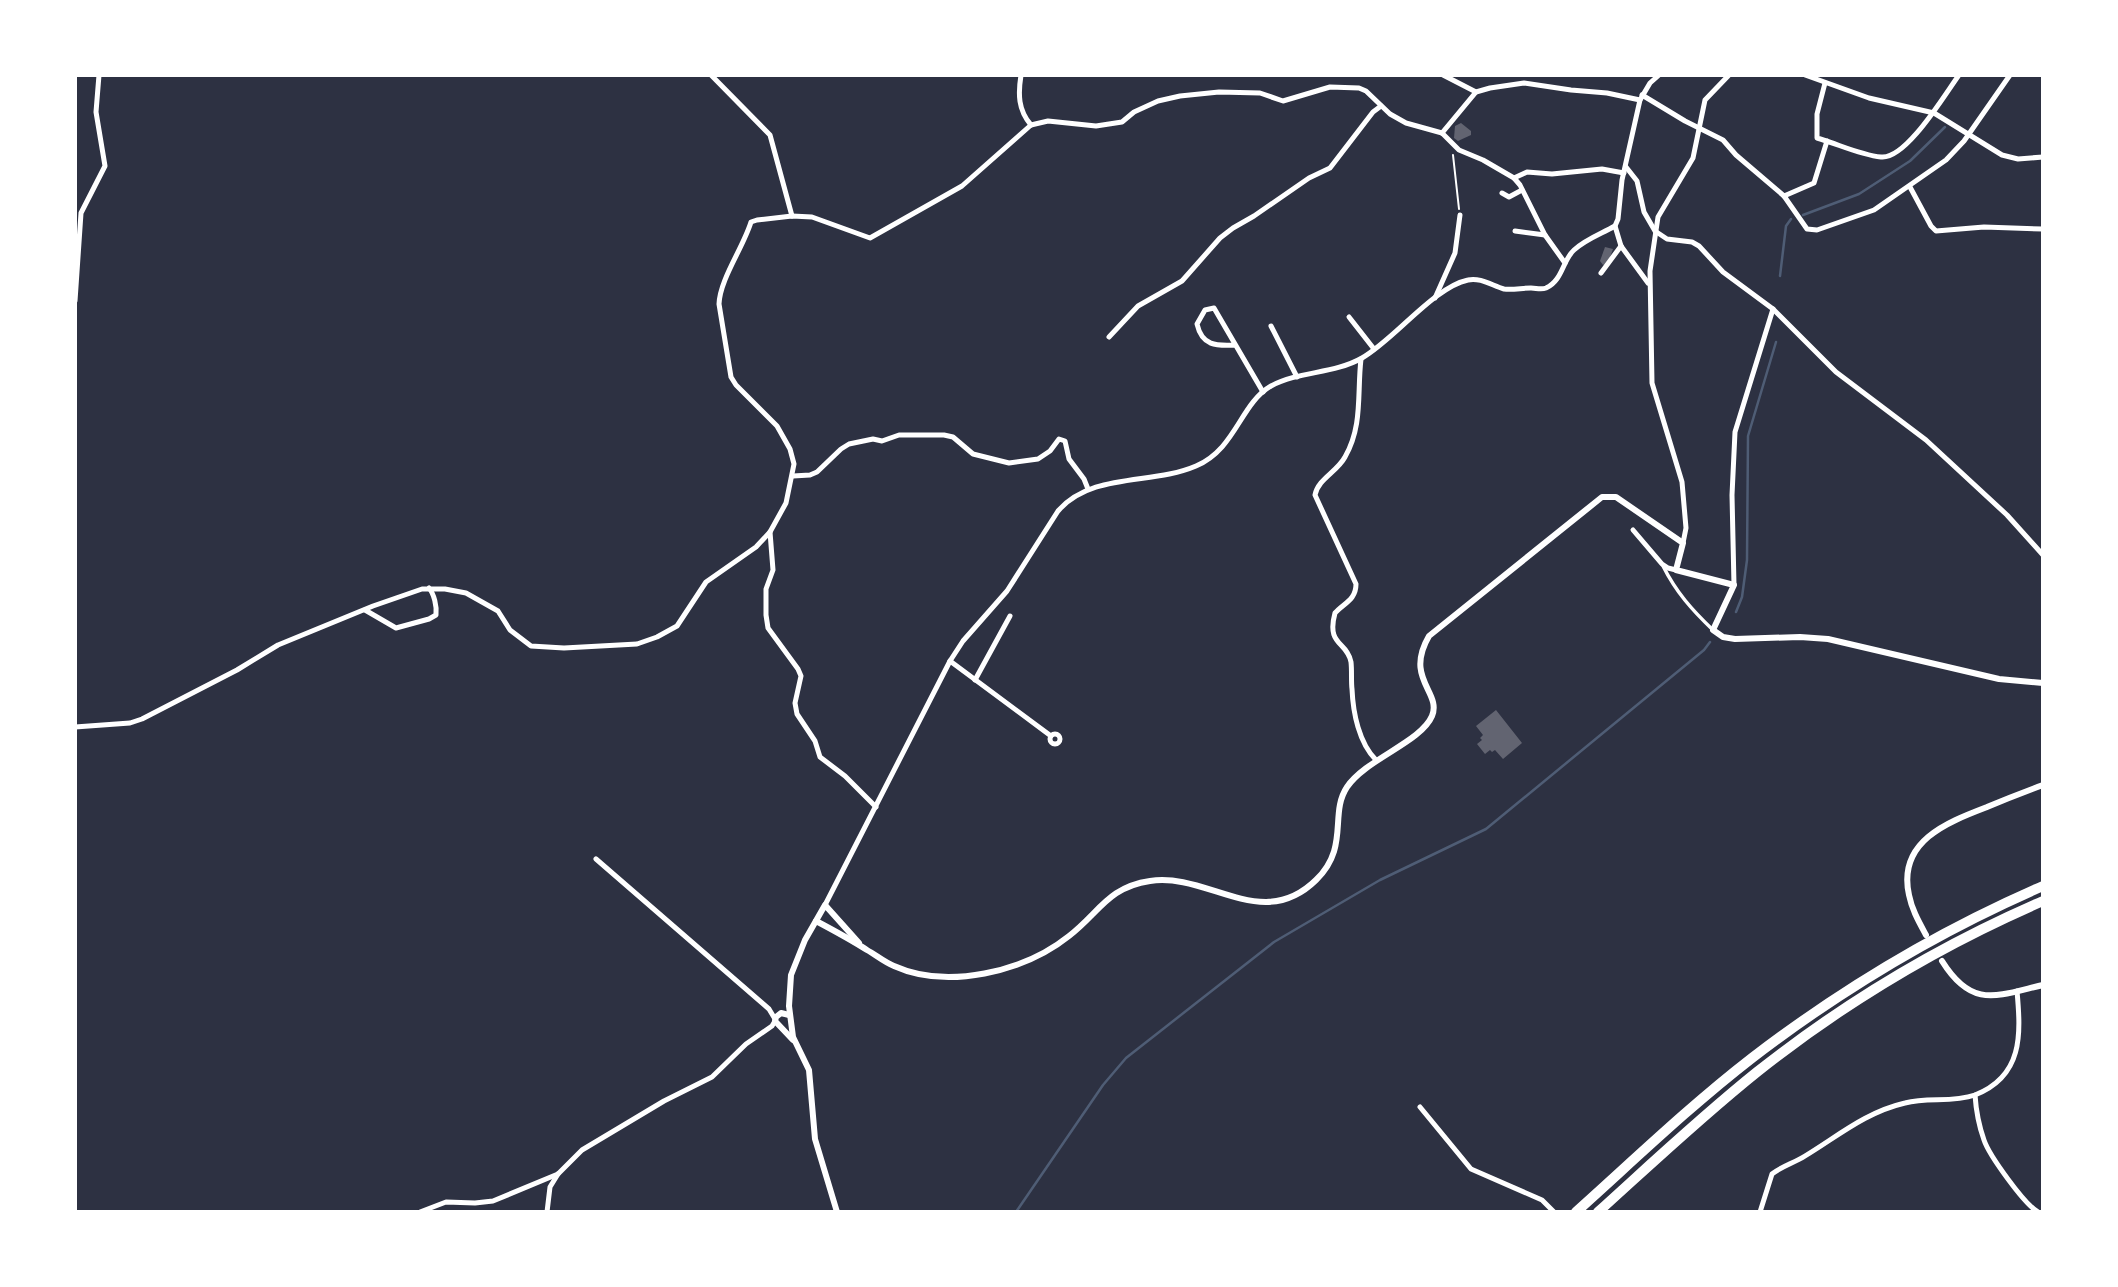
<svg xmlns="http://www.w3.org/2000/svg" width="2118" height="1287" font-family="Cabin,sans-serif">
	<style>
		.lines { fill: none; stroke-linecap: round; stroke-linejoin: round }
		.stream { stroke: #4f5d75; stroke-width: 2.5 }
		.building { fill: #626471 }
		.path { stroke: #fff; stroke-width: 2 }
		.pedestrian { stroke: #fff; stroke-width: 3.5 }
		.minor { stroke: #fff; stroke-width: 5 }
		.tertiary { stroke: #fff; stroke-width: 6 }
		.motorway { stroke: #fff; stroke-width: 10 }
	</style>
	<rect width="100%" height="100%" fill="#2d3142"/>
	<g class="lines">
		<g class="stream">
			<polyline points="1803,215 1859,194 1910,161 1945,127"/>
			<polyline points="1780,276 1786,226 1791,219"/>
			<polyline points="1736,612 1742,597 1747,560 1748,436 1776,342"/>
			<polyline points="1016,1212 1103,1085 1126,1058 1274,942 1380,880 1486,829 1704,650 1710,642"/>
		</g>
	</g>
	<g class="building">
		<polygon points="1461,123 1471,131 1471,135 1458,141 1454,138 1455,126"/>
		<polygon points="1605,247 1613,249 1608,263 1603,265 1600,261"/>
		<polygon points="1496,710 1522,743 1503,759 1495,750 1492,752 1490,750 1485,754 1477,744 1482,740 1480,738 1483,735 1476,726"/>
	</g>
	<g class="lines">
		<polyline class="path" points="1453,155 1459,209"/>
		<path class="pedestrian" d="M 1663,566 C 1676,592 1692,610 1713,630"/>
		<g class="minor">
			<polyline points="711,75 770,135 792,216"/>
			<path d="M 1021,75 C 1018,94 1018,110 1031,125"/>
			<polyline points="1443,75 1476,92"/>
			<polyline points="1805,75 1869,98 1934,113 2002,155 2018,159 2043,157"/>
			<path d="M 1825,83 L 1817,114 L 1817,138 C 1838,144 1860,155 1881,157 C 1906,160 1945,94 1959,75"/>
			<polyline points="1642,95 1685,121 1723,140 1736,155 1784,196 1814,183 1827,141"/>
			<polyline points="1442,133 1476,92 1490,88 1524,83 1571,90 1607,93 1640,100"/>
			<polyline points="1442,133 1459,150 1483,160 1514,178 1520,185 1545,235 1565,263"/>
			<polyline points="1626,167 1637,181 1644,212 1655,231 1667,239 1692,242 1699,246 1723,272 1773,309 1836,372 1926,440 2007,515 2043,555"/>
			<polyline points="1514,178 1527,172 1552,174 1602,169 1624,173"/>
			<polyline points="1910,187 1931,226 1936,231 1984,227 2043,229"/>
			<polyline points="1502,193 1509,197 1522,190"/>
			<polyline points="1784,196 1807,229 1817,230 1874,210 1946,160 1964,141 2010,75"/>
			<polyline points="1615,226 1621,246"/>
			<polyline points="1515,231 1545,235"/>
			<polyline points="1621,246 1648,283"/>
			<polyline points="1601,273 1621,246"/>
			<polyline points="1435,298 1455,253 1460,215"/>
			<polyline points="75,301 81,213 105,166 96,112 99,75"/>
			<polyline points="1349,317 1374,349"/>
			<polyline points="1271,326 1297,377"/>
			<polyline points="1109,337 1138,306 1182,281 1220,238 1233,228 1254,216 1309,178 1330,168 1373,112 1381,106"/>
			<path d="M 1235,345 C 1216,346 1202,346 1197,324 L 1205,310 L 1214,308 L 1263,392"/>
			<path d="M 1361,359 C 1357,393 1363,426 1345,457 C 1337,472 1318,479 1315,495 L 1356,584 C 1356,600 1344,603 1335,613 C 1326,646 1347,641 1351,662 C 1352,671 1351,681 1352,689 C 1353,713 1359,743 1376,760"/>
			<polyline points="793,476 810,475 817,472 841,449 849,444 873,439 882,441 899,435 944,435 953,437 973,454 1009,463 1038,459 1050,451 1059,439 1065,441 1069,459 1084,479 1088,489"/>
			<polyline points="1633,530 1662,564 1668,568 1676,570"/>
			<polyline points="1683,543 1686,528 1682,482 1652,383 1650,271 1658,217 1693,158 1705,100 1729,75"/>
			<polyline points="1734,585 1732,495 1735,432 1773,309"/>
			<path d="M 365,610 L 396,628 L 429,619 L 436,615 C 437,606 434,594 429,588"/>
			<polyline points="950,661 1051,736"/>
			<polyline points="975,680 1010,616"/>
			<polyline points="75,727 130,723 142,719 237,670 278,645 373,606 422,589 445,589 466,593 498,611 510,630 531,646 564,648 637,644 657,637 677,626 706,582 756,547 770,532"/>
			<circle cx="1055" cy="739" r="5"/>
			<path d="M 876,807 L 845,776 L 820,757 L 815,741 L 797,714 L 795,703 L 801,676 L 798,669 L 768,628 L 766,615 L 766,589 L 773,570 L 770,532 L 786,503 L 794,464 L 790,449 L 777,426 L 736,385 L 731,377 L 719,304 C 720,279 743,248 751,222 L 757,220 L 792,216 L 812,217 L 870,238 L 962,186 L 1031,125 L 1048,121 L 1096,126 L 1122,122 L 1134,112 L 1158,101 L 1180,96 L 1219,92 L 1260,93 L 1283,101 L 1330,87 L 1359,88 L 1366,91 L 1390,114 L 1406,123 L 1442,133"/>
			<polyline points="596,859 769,1009 775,1019"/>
			<path d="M 825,905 L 950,661 L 963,641 L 1007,591 L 1058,511 C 1092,472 1152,485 1196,466 C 1236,449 1240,404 1271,386 C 1299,371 1334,374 1362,358 C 1394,340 1434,287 1468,280 C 1480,277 1493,286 1504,289 C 1513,290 1522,288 1531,288 C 1536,288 1541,290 1546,288 C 1563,280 1562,261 1574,250 C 1586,239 1601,234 1615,226 L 1618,219 L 1622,180 L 1640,100 L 1650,83 L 1659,75"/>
			<path d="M 2017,991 C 2021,1035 2023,1076 1975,1095 C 1976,1110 1979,1126 1984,1140 C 1989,1155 2024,1204 2038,1212"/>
			<polyline points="1420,1107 1471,1169 1542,1200 1554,1212"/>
			<polyline points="420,1212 446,1202 475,1203 493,1201 558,1174 582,1150 664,1101 712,1077 746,1044 772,1026 775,1021"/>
			<polyline points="547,1212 550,1187 558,1174"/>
			<path d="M 1760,1212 L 1772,1174 C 1782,1166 1794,1163 1805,1156 C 1838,1136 1866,1112 1905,1103 C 1928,1097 1952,1103 1975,1095"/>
		</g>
		<g class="tertiary">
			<path d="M 816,921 C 833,930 850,939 867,950 C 876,955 884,962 894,966 C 947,990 1024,972 1069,936 C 1099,913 1108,887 1150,881 C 1208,872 1262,933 1316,880 C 1350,847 1329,814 1347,787 C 1366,759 1421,742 1432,716 C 1442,692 1404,679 1429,636 L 1602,497 L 1616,497 L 1683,543 L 1676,570 L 1734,585 L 1713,630 L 1723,637 L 1735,639 L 1800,637 L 1828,639 L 1999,679 L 2043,683"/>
			<path d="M 1926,935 C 1919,922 1912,910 1909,895 C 1897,841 1948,822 1987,807 C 2006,799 2024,792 2043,785"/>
			<path d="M 1942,961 C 1972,1009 1996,996 2043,985"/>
			<polyline points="789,1015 781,1013 776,1017 775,1021 793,1040"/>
			<polyline points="837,1212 815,1139 809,1070 793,1037 789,1006 791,975 805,940 825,905 859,943"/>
		</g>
		<g class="motorway">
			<path d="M 1576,1212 C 1634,1160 1690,1106 1752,1058 C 1842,989 1939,931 2043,886"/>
			<path d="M 1598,1212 C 1650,1165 1702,1116 1757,1072 C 1844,1003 1941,945 2043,901"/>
		</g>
	</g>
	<rect width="2118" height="1287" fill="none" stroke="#ffffff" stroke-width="154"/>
</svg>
